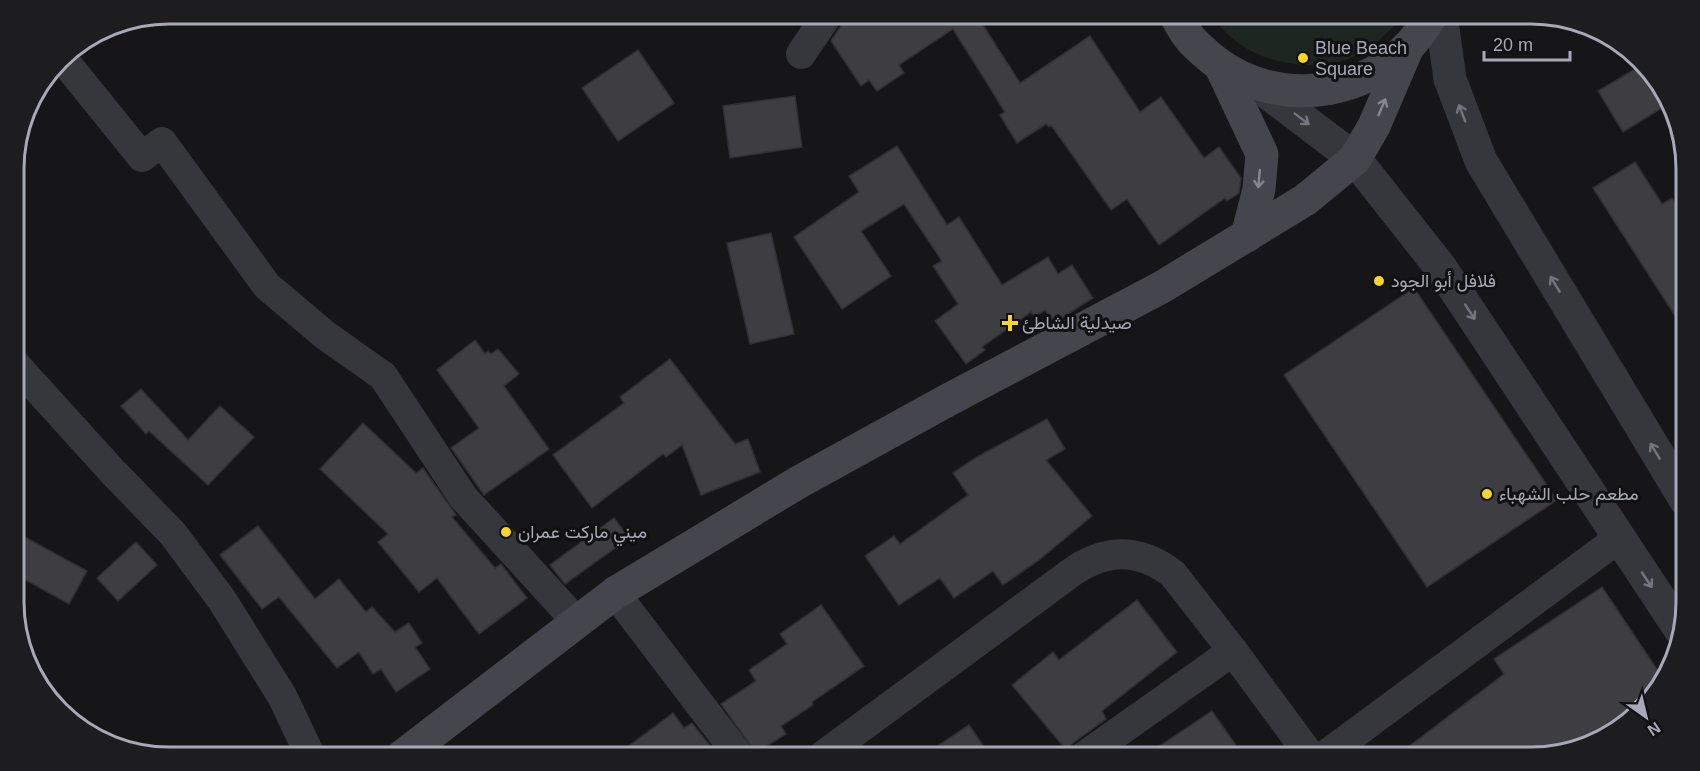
<svg xmlns="http://www.w3.org/2000/svg" width="1700" height="771" font-family="Helvetica,Vazirmatn,sans-serif">
	<style>
		.green { fill: #1d2620 }
		.building { fill: #3d3d42; stroke: #302f34; stroke-width: 1.5 }
		.lines { fill: none; stroke-linecap: round; stroke-linejoin: round }
		.minor { stroke: #36363d; stroke-width: 30 }
		.tertiary { stroke: #36363d; stroke-width: 33 }
		.secondary { stroke: #44454d; stroke-width: 33 }
		.oneway { stroke: #848693 }
		.oneway2 { stroke: #747581 }
		.poi-dot { fill: #f8d52d; stroke: #111012; stroke-width: 2 }
		.labels { text-anchor: middle; stroke-width: 6; stroke-linejoin: round; paint-order: stroke }
		.poi-label { font-size: 18px; fill: #a7a9b8; stroke: #111012; text-anchor: start }
		.rim { fill: none; stroke: #a7a9b8; stroke-width: 3 }
	</style>
	<rect width="100%" height="100%" fill="#161517"/>
	<path class="green" d="M 1212,14 L 1406,14 C 1388,32 1372,50 1348,59 C 1302,76 1236,58 1212,14 Z"/>
	<g class="building">
		<polygon points="845,14 976,14 1020,83 1090,36 1140,112 1161,97 1204,158 1219,147 1241,178 1239,193 1227,201 1225,198 1159,245 1127,199 1111,210 1051,125 1049,127 1046,124 1017,143 1000,115 1005,112 953,29 899,65 904,73 877,91 869,80 861,86 831,41 842,24"/>
		<polygon points="638,50 674,103 618,141 582,88"/>
		<polygon points="1642,65 1655,74 1667,105 1623,132 1598,91"/>
		<polygon points="795,96 802,147 730,158 723,106"/>
		<polygon points="897,146 947,225 959,217 1002,285 1048,257 1058,274 1072,265 1093,298 1054,323 1045,310 1034,317 1031,312 982,347 985,350 966,364 935,321 958,304 933,266 942,261 904,204 861,231 891,276 842,309 794,237 859,192 849,176"/>
		<polygon points="1635,162 1662,204 1672,198 1685,218 1686,333 1593,188"/>
		<polygon points="771,233 794,334 750,344 727,243"/>
		<polygon points="1414,288 1557,500 1427,587 1284,375"/>
		<polygon points="475,340 485,354 488,351 491,354 498,349 519,374 504,386 549,449 484,495 451,448 479,428 437,370"/>
		<polygon points="670,359 735,444 748,439 760,472 701,495 682,445 666,457 663,454 592,508 553,455 624,403 620,397"/>
		<polygon points="141,389 188,440 220,406 254,437 208,485 149,431 146,434 121,406"/>
		<polygon points="1047,419 1065,449 1046,460 1092,516 1039,560 1003,585 993,571 954,598 940,578 899,605 865,556 894,536 900,544 968,495 953,473 977,457"/>
		<polygon points="363,423 416,473 423,468 456,515 452,517 495,568 501,564 527,598 479,634 437,578 419,592 378,542 388,534 320,469"/>
		<polygon points="614,518 629,538 565,584 550,565"/>
		<polygon points="258,526 315,599 339,579 366,612 372,607 395,632 409,623 422,643 415,647 430,669 396,692 381,669 373,674 359,652 337,668 279,597 262,609 220,555"/>
		<polygon points="21,535 87,571 69,604 15,574 15,547"/>
		<polygon points="136,542 157,565 118,601 97,578"/>
		<polygon points="1602,587 1662,677 1618,731 1541,757 1395,757 1504,674 1494,659"/>
		<polygon points="1137,600 1177,652 1102,711 1106,719 1073,743 1067,751 1012,685 1053,652 1059,660"/>
		<polygon points="821,605 864,666 812,702 813,705 781,726 786,734 756,753 721,704 756,681 749,670 787,644 780,634"/>
		<polygon points="1212,711 1244,757 1143,757"/>
		<polygon points="673,713 684,728 692,723 719,757 614,757"/>
		<polygon points="969,725 991,757 921,757"/>
	</g>
	<g class="lines">
		<g class="minor">
			<polyline points="801,54 828,14"/>
			<polyline points="62,58 142,157 162,142 267,286 325,335 383,376 463,497 577,622"/>
			<polyline points="14,363 112,471 173,534 222,600 282,696 311,757"/>
			<polyline points="615,593 740,757"/>
			<path d="M 821,757 L 1072,572 C 1107,548 1139,548 1173,574 L 1233,651 L 1311,757"/>
			<polyline points="1083,757 1233,651"/>
			<polyline points="1323,757 1619,538"/>
		</g>
		<g class="tertiary">
			<polyline points="1441,14 1450,79 1481,161 1686,501"/>
			<polyline points="1256,84 1355,159 1441,268 1681,631"/>
		</g>
		<g class="secondary">
			<path d="M 1175,14 C 1179,21 1183,30 1189,37 C 1193,43 1200,48 1205,53 C 1276,117 1387,97 1432,14"/>
			<polyline points="1221,67 1262,154 1259,189 1247,236"/>
			<polyline points="401,757 615,593 799,482 948,400 1162,287 1305,200 1355,159 1374,126 1407,49"/>
		</g>
	</g>
	<defs><path id="oneway-shaft" d="M-6 0H5M1.5-3L5.5 0L1.5 3" fill="none" stroke-width="1.6" stroke-linecap="round" stroke-linejoin="round" transform="scale(1.5)"/></defs>
	<g class="oneway">
		<use href="#oneway-shaft" transform="translate(1382 107) rotate(-67)"/>
		<use href="#oneway-shaft" transform="translate(1259 179) rotate(95)"/>
	</g>
	<g class="oneway2">
		<use href="#oneway-shaft" transform="translate(1462 113) rotate(-111)"/>
		<use href="#oneway-shaft" transform="translate(1302 119) rotate(37)"/>
		<use href="#oneway-shaft" transform="translate(1555 284) rotate(-121)"/>
		<use href="#oneway-shaft" transform="translate(1470 312) rotate(57)"/>
		<use href="#oneway-shaft" transform="translate(1655 451) rotate(-121)"/>
		<use href="#oneway-shaft" transform="translate(1647 580) rotate(56)"/>
	</g>
	<g class="poi-dot">
		<circle cx="1303" cy="58" r="6"/>
		<circle cx="1379" cy="281" r="6"/>
		<path d="M1007 314h6v6h6v6h-6v6h-6v-6h-6v-6h6z"/>
		<circle cx="1487" cy="494" r="6"/>
		<circle cx="506" cy="532" r="6"/>
	</g>
	<g class="labels">
		<g class="poi-label">
			<text x="1315" y="54">Blue Beach<tspan x="1315" dy="21">Square</tspan></text>
			<text x="1391" y="287">فلافل أبو الجود</text>
			<text x="1022" y="329">صيدلية الشاطئ</text>
			<text x="1499" y="500">مطعم حلب الشهباء</text>
			<text x="518" y="538">ميني ماركت عمران</text>
		</g>
	</g>
	<path d="M0 0H1700V771H0ZM169 24H1531A145 145 0 0 1 1676 169V602A145 145 0 0 1 1531 747H169A145 145 0 0 1 24 602V169A145 145 0 0 1 169 24Z" fill="#1d1c1f" fill-rule="evenodd"/>
	<path class="rim" d="M169 24H1531A145 145 0 0 1 1676 169V602A145 145 0 0 1 1531 747H169A145 145 0 0 1 24 602V169A145 145 0 0 1 169 24Z"/>
	<g transform="translate(1646 717) rotate(146)" stroke="#111012" stroke-width="4.5" paint-order="stroke">
	<path d="M0-4.5L10 22L0 15L-10 22Z" fill="#a7a9b8"/>
	<text y="-9" font-size="16" font-weight="bold" text-anchor="middle" fill="#a7a9b8">N</text>
	</g>
	<path d="M1484 51v9h86v-9" fill="none" stroke="#a7a9b8" stroke-width="3"/>
	<text x="1493" y="51" font-size="18" fill="#a7a9b8" stroke="#111012" stroke-width="4.5" paint-order="stroke">20 m</text>
</svg>
